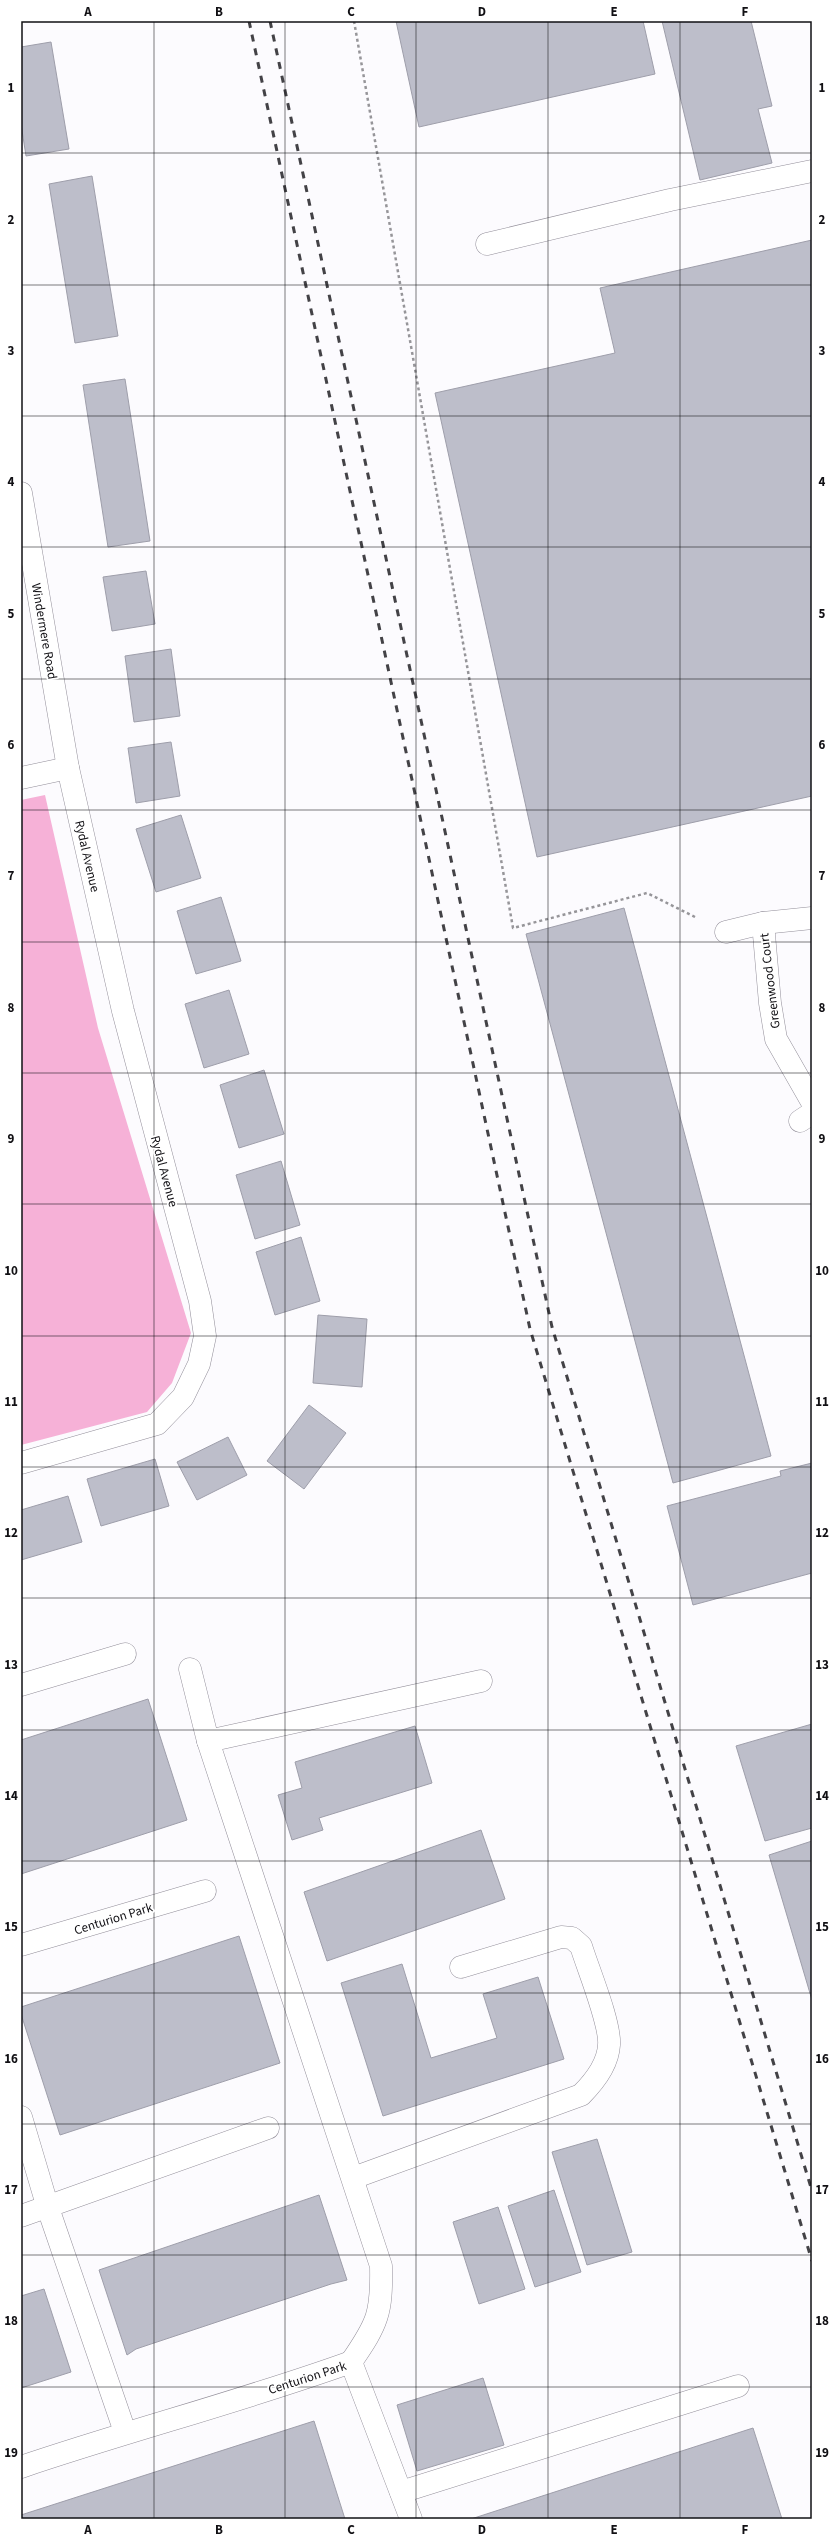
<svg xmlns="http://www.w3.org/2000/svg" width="833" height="2540" font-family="'Source Sans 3',sans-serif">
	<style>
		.green { fill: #f6b1d7 }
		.building { fill: #bdbeca; stroke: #9e9eaa }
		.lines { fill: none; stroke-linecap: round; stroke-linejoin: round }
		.minor-casing { stroke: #938f9a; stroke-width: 23 }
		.path { stroke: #969599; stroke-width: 2.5; stroke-dasharray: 3 3; stroke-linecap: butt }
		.minor { stroke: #fff; stroke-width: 22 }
		.rail { stroke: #434246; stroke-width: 3; stroke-dasharray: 7 7; stroke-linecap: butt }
		.grid { fill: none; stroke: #111014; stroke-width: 1; stroke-opacity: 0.55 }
		.labels { text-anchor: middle; stroke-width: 3.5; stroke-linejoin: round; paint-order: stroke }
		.street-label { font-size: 13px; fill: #111014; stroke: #fff }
		.neatline { fill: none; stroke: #111014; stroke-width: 1.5 }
		.grid-label { font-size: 13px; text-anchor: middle; font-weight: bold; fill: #111014 }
	</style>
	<rect width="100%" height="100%" fill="#fcfbfe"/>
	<polygon class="green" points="45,795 98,1028 191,1333 172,1383 147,1412 21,1445 21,800"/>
	<g class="building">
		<polygon points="396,21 643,21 655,74 419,127"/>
		<polygon points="662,21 751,21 772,106 758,109 772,163 700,180"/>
		<polygon points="51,42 69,149 26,156 21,124 21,47"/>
		<polygon points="92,176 118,336 75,343 49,184"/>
		<polygon points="812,240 812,796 537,857 435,393 615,353 600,288"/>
		<polygon points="125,379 150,541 108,547 83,385"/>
		<polygon points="146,571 155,624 112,631 103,577"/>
		<polygon points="171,649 180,716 134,722 125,656"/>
		<polygon points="171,742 180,796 136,803 128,748"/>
		<polygon points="181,815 201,878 156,892 136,829"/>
		<polygon points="221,897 241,961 196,974 177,911"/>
		<polygon points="624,908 771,1456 673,1483 526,934"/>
		<polygon points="229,990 249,1054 204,1068 185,1004"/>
		<polygon points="264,1070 284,1134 239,1148 220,1085"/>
		<polygon points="281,1161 300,1225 255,1239 236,1175"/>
		<polygon points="301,1237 320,1301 275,1315 256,1252"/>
		<polygon points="318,1315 367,1319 362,1387 313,1383"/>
		<polygon points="309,1405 346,1433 304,1489 267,1461"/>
		<polygon points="228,1437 247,1475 197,1500 177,1462"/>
		<polygon points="155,1459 169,1506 101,1526 87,1479"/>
		<polygon points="812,1463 812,1573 693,1605 667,1506 781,1476 780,1471"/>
		<polygon points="68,1496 82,1542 21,1560 21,1510"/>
		<polygon points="148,1699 187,1820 21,1874 21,1740"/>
		<polygon points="812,1724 812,1828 765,1841 736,1746"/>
		<polygon points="415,1726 432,1783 319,1818 323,1830 292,1840 278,1795 302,1788 295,1762"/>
		<polygon points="481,1830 505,1899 327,1961 304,1892"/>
		<polygon points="812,1841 812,2000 769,1855"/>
		<polygon points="239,1936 280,2063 60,2135 21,2014 21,2007"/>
		<polygon points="402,1964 431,2058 497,2038 483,1994 538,1977 564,2059 383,2116 341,1983"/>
		<polygon points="597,2139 632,2252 587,2265 552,2152"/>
		<polygon points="554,2190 581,2272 535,2287 508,2206"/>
		<polygon points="319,2195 347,2280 331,2284 136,2349 127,2355 99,2270"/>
		<polygon points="498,2207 525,2289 479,2304 453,2222"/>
		<polygon points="44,2289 71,2372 21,2388 21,2296"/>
		<polygon points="483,2378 504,2445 417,2471 397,2405"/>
		<polygon points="314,2421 345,2519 21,2519 21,2515"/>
		<polygon points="753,2428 782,2519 471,2519"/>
	</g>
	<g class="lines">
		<g class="minor-casing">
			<g id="minor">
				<polyline points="487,244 670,200 812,171"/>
				<polyline points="21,493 68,768 123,1011 200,1301 205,1336 199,1364 183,1397 157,1424 21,1463"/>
				<polyline points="21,778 68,768"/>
				<polyline points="763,923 770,1003 776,1039 812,1102"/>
				<polyline points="726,932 763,923 812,918"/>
				<polyline points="800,1121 812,1113"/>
				<path d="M 190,1669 L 208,1741 L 381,2266 C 382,2313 378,2323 351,2362"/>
				<polyline points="21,1685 125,1654"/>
				<polyline points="208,1741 481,1681"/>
				<polyline points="21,1945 205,1891"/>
				<polyline points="21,2117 48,2208 125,2432"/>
				<path d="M 353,2178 L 581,2095 C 594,2082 608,2064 609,2045 C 611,2024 588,1969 581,1946 L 572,1938 L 561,1937 L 461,1967"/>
				<polyline points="21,2216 268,2128"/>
				<path d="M 21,2467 C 130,2430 243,2401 351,2362 L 411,2519"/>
				<polyline points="401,2492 738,2386"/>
			</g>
		</g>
		<polyline class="path" points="354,21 513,928 647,893 697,918"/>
		<use href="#minor" class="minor"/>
		<g class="rail">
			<polyline points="249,21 530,1329 812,2261"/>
			<polyline points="270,21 552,1327 812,2191"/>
		</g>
	</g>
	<path class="grid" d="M 154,21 L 154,2519M 285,21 L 285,2519M 416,21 L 416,2519M 548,21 L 548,2519M 680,21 L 680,2519M 21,153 L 812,153M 21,285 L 812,285M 21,416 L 812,416M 21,547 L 812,547M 21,679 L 812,679M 21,810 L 812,810M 21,942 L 812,942M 21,1073 L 812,1073M 21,1204 L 812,1204M 21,1336 L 812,1336M 21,1467 L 812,1467M 21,1598 L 812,1598M 21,1730 L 812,1730M 21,1861 L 812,1861M 21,1993 L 812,1993M 21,2124 L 812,2124M 21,2255 L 812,2255M 21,2387 L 812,2387"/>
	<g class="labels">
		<g class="street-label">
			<text transform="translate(45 631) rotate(80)" y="5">Windermere Road</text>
			<text transform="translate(88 856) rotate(77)" y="5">Rydal Avenue</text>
			<text transform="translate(769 981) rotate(-97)" y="5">Greenwood Court</text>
			<text transform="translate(165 1171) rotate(75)" y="5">Rydal Avenue</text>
			<text transform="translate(113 1918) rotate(-17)" y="5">Centurion Park</text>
			<text transform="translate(307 2377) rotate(-18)" y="5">Centurion Park</text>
		</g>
	</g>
	<rect width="833" height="2540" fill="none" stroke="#ffffff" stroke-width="44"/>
	<rect x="22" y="22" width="789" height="2496" class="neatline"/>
	<g class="grid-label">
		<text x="88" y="16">A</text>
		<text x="219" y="16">B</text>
		<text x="351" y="16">C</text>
		<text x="482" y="16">D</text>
		<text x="614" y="16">E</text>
		<text x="745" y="16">F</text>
		<text x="11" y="92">1</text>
		<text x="822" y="92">1</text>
		<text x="11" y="224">2</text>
		<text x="822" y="224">2</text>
		<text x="11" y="355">3</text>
		<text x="822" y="355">3</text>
		<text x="11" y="486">4</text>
		<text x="822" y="486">4</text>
		<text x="11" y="618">5</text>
		<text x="822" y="618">5</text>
		<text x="11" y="749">6</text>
		<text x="822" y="749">6</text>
		<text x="11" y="880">7</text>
		<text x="822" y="880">7</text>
		<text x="11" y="1012">8</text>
		<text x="822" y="1012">8</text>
		<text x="11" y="1143">9</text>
		<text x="822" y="1143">9</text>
		<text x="11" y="1275">10</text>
		<text x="822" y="1275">10</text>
		<text x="11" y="1406">11</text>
		<text x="822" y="1406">11</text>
		<text x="11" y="1537">12</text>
		<text x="822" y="1537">12</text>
		<text x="11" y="1669">13</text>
		<text x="822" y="1669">13</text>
		<text x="11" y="1800">14</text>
		<text x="822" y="1800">14</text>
		<text x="11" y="1931">15</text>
		<text x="822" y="1931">15</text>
		<text x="11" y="2063">16</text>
		<text x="822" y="2063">16</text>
		<text x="11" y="2194">17</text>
		<text x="822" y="2194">17</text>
		<text x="11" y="2325">18</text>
		<text x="822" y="2325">18</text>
		<text x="11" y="2457">19</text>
		<text x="822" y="2457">19</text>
		<text x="88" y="2534">A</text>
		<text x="219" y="2534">B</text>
		<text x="351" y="2534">C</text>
		<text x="482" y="2534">D</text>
		<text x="614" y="2534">E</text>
		<text x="745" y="2534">F</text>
	</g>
</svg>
